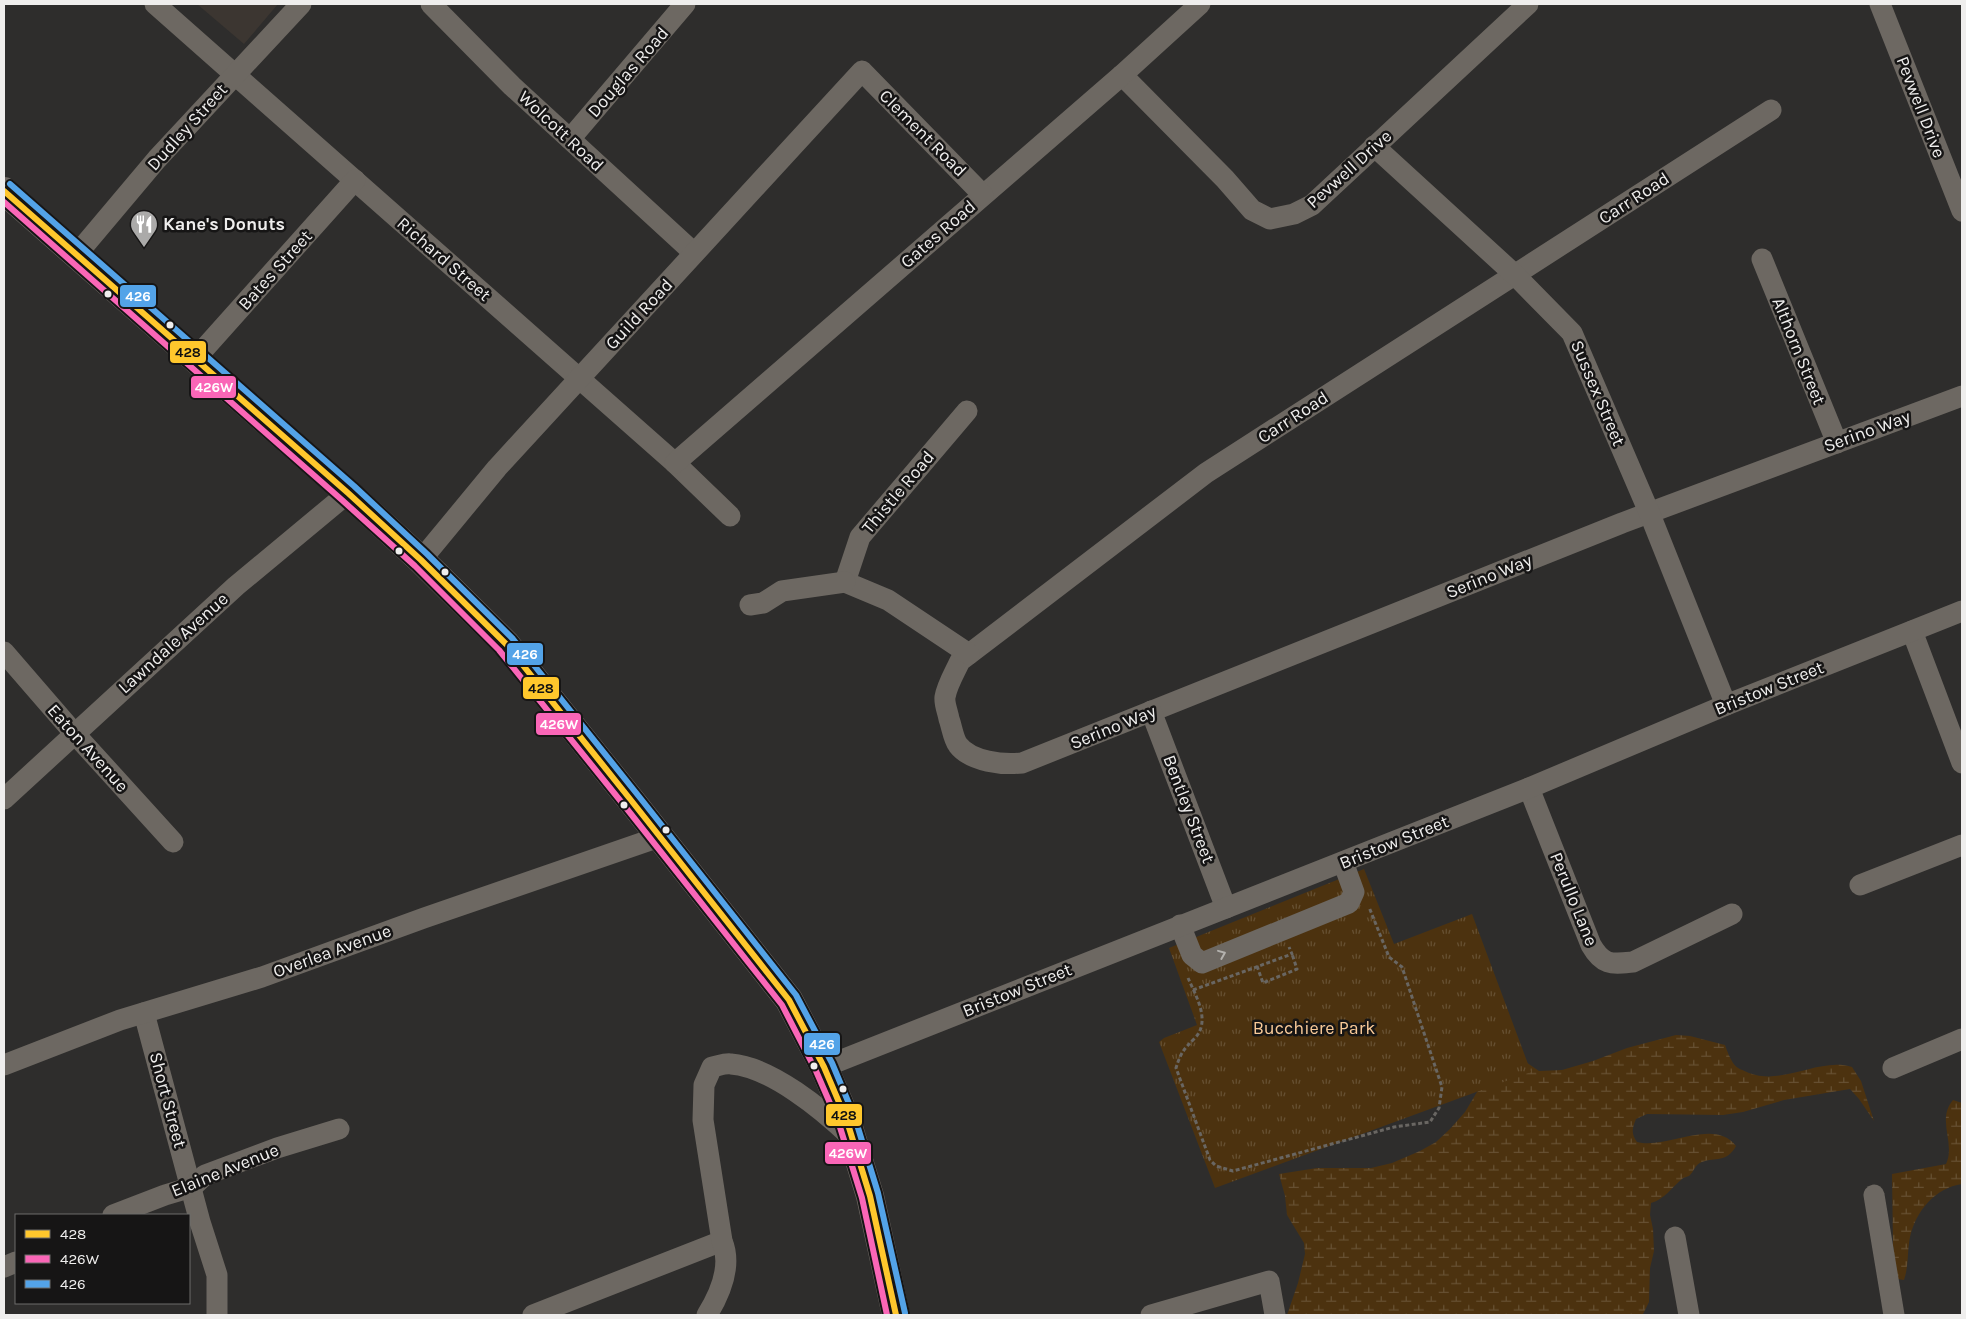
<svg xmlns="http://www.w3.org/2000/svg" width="1966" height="1319" font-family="Karla,sans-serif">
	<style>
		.built { fill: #3c3631 }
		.wetland { fill: url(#wetland-marsh) }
		.park { fill: url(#park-tufts) }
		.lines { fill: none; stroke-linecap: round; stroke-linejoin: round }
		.path { stroke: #696662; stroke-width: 3; stroke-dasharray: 4 2.5; stroke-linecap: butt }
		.minor { stroke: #6d6862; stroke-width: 21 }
		.major { stroke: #6e6863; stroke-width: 28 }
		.bus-1-casing { stroke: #161515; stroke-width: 10 }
		.bus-2-casing { stroke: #161515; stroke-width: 10 }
		.bus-3-casing { stroke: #161515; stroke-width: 10 }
		.bus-1 { stroke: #ffc72c; stroke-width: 6 }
		.bus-2 { stroke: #fa66b7; stroke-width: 6 }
		.bus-3 { stroke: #53a3e8; stroke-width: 6 }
		.oneway { stroke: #b4b2ae }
		.bus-dot { fill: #efeeed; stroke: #161515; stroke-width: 2 }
		.labels { text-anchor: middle; stroke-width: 5; stroke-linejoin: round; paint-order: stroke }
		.street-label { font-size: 18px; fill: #efeeed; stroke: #161515 }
		.poi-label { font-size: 18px; font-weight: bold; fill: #efeeed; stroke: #161515; text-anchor: start }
		.park-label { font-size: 18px; fill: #f9ca98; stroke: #161515 }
		.line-badge { stroke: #161515; stroke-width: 2 }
		.badge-label { font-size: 14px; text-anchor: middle; font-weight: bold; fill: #fff }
		.pale-badge-label { font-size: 14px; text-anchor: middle; font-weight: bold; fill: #111 }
	</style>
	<defs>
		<pattern id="wetland-marsh" width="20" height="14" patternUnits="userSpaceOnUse" patternTransform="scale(1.25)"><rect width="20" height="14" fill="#4c320f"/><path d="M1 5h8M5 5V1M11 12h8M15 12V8" fill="none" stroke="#665032"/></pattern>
		<pattern id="park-tufts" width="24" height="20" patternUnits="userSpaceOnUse" patternTransform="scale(1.25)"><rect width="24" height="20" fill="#4c320f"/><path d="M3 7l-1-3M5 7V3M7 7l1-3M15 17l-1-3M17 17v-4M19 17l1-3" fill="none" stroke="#665032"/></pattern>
	</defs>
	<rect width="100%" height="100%" fill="#2e2d2c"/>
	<polygon class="built" points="197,4 278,4 244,44"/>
	<g class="wetland">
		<path d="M 1676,1035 L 1690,1036 L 1725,1045 C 1727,1051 1730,1058 1733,1063 C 1737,1069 1743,1070 1749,1073 C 1784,1086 1819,1057 1852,1067 L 1861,1081 L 1874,1121 L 1859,1099 L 1850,1089 L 1784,1100 L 1743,1112 L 1723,1115 L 1647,1114 L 1636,1119 C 1632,1129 1631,1133 1637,1142 C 1666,1150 1714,1117 1736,1146 C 1727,1163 1715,1157 1702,1162 C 1695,1164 1694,1172 1689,1176 C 1687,1177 1684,1177 1682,1179 C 1671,1188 1665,1199 1651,1203 L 1650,1215 L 1653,1229 L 1654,1251 L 1650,1268 L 1649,1302 L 1643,1314 L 1639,1315 L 1287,1315 L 1298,1283 L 1305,1254 L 1304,1243 L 1287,1215 L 1285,1196 L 1279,1174 L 1317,1168 L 1371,1168 L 1392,1163 L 1420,1151 L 1436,1142 L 1450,1129 L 1465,1112 L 1477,1092 L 1520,1058 L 1539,1071 L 1562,1070 L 1593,1061 L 1627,1048 Z"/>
		<path d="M 1953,1100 L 1962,1103 L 1962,1184 C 1935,1188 1916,1211 1910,1237 C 1907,1252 1909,1265 1904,1280 L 1897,1279 L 1893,1245 L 1892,1174 L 1946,1164 C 1956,1143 1936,1120 1953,1100 Z"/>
	</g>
	<polygon class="park" points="1364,869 1394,944 1472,914 1531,1072 1215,1188 1159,1042 1164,1038 1197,1025 1169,948"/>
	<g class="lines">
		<g class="path">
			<polyline points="1257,966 1263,983 1297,969 1292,954"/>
			<path d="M 1188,978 C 1196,996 1211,1021 1195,1038 C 1184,1049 1181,1052 1176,1068 L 1210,1160 L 1216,1166 L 1233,1171 L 1394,1127 L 1430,1122 L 1439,1108 L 1442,1087 L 1402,967 L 1389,957 L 1369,907"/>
			<polyline points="1193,990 1292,954 1289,947"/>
		</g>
		<g class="minor">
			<polyline points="155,4 675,463 730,516"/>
			<polyline points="431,4 512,86 694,253"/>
			<polyline points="1880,4 1962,211"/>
			<polyline points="1122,75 1225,179 1252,210 1270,219 1294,214 1312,205 1528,4"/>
			<path d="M 1771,110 L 1206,473 L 960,661 C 955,672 947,685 945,697 C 944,704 948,712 949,719 C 952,727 953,738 958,745 C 971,762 1003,765 1022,763 L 1622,523 L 1962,396"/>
			<polyline points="570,139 685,4"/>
			<polyline points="1374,146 1514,274 1572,333 1649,512 1726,705"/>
			<polyline points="77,254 157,159 301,4"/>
			<polyline points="1762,259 1837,443"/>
			<polyline points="195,359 355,180"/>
			<polyline points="967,411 860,537 845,582 888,600 969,654"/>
			<polyline points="675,463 1122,75 1200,4"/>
			<polyline points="421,560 497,468 862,71 983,195"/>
			<polyline points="750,605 763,603 782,591 845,582"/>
			<polyline points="1912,631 1962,763"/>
			<polyline points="4,652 74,733 173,842"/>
			<polyline points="1151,711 1226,908"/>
			<path d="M 1529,788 L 1591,945 C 1603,966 1612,964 1633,962 L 1732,914"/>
			<polyline points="4,799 236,586 348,493"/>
			<polyline points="1860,885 1962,845"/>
			<polyline points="1180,925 1192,955 1202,963 1349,903 1354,892 1343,862"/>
			<polyline points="144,1013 200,1222 217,1275 217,1315"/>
			<polyline points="4,1065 120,1020 262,977 424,918 659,837"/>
			<polyline points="824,1067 1529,788 1726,705 1962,611"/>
			<polyline points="1893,1068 1962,1039"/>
			<polyline points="1874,1195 1894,1315"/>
			<polyline points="113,1215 165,1195 192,1187 205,1175 277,1148 339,1129"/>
			<polyline points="1675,1237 1689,1315"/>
			<polyline points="4,1267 16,1262"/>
			<polyline points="533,1315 722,1241"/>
			<path d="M 707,1315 C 720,1294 732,1265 722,1241 L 703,1120 L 704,1085 L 712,1067 C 718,1066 725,1063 731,1064 C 771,1067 823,1110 851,1137"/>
			<polyline points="1151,1315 1269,1281 1275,1315"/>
		</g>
		<polyline class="major" points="4,191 348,493 421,560 506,644 634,804 789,1000 824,1067 847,1121 870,1196 896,1315"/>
		<g class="bus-1-casing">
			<polyline id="bus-1" points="4,191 348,493 421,560 506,644 634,804 789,1000 824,1067 847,1121 870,1196 896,1315"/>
		</g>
		<g class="bus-2-casing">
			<polyline id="bus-2" points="4,202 342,500 415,566 499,650 627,809 782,1005 816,1071 839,1124 862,1198 887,1315"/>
		</g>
		<g class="bus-3-casing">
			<polyline id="bus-3" points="10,184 354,486 427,554 513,639 641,799 796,995 832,1063 855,1118 878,1193 905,1313"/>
		</g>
		<use href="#bus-1" class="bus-1"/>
		<use href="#bus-2" class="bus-2"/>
		<use href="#bus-3" class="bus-3"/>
	</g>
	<defs><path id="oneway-chevron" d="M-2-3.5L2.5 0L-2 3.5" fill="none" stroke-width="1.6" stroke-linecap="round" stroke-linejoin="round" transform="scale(1.25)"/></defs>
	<use class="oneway" href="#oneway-chevron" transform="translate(1222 954) rotate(-22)"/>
	<defs>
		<g id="restaurant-pin" transform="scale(1.4375)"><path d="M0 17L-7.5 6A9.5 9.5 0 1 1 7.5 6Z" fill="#abaaa9" stroke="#161515"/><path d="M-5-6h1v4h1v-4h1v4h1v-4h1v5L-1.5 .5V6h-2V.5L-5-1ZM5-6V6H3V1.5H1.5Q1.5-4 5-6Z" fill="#fff"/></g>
	</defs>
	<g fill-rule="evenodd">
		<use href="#restaurant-pin" x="144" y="224"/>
	</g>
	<g class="bus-dot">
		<circle cx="108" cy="294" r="4.5"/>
		<circle cx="170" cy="325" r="4.5"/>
		<circle cx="399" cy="551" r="4.5"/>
		<circle cx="445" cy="572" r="4.5"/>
		<circle cx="624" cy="805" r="4.5"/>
		<circle cx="666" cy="830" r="4.5"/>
		<circle cx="814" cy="1066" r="4.5"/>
		<circle cx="843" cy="1089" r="4.5"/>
	</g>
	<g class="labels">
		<g class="street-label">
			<text transform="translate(628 72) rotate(-49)" y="6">Douglas Road</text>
			<text transform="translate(1921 107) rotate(69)" y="6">Pevwell Drive</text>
			<text transform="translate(187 127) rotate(-48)" y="6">Dudley Street</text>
			<text transform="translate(561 131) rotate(43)" y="6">Wolcott Road</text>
			<text transform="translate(923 133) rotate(45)" y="6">Clement Road</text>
			<text transform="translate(1349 169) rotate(-42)" y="6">Pevwell Drive</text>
			<text transform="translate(1634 198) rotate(-33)" y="6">Carr Road</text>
			<text transform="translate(938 234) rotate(-41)" y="6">Gates Road</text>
			<text transform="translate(444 259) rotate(41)" y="6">Richard Street</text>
			<text transform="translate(275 270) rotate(-48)" y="6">Bates Street</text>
			<text transform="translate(639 314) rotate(-47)" y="6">Guild Road</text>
			<text transform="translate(1799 351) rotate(68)" y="6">Althorn Street</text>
			<text transform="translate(1598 393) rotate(67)" y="6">Sussex Street</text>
			<text transform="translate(1293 417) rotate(-33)" y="6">Carr Road</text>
			<text transform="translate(1867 431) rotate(-20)" y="6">Serino Way</text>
			<text transform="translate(898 492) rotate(-50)" y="6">Thistle Road</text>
			<text transform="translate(1489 576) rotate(-22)" y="6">Serino Way</text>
			<text transform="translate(173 643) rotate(-42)" y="6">Lawndale Avenue</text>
			<text transform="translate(1769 688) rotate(-22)" y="6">Bristow Street</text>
			<text transform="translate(1113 727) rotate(-22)" y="6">Serino Way</text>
			<text transform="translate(88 748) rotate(48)" y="6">Eaton Avenue</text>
			<text transform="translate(1189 809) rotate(69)" y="6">Bentley Street</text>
			<text transform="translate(1394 842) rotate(-22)" y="6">Bristow Street</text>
			<text transform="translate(1574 899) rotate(68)" y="6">Perullo Lane</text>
			<text transform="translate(332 951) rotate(-20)" y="6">Overlea Avenue</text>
			<text transform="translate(1017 990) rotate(-22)" y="6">Bristow Street</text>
			<text transform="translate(168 1100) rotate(75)" y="6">Short Street</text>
			<text transform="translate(225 1170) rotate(-22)" y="6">Elaine Avenue</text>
		</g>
		<g class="poi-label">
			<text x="163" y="230">Kane's Donuts</text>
		</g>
		<g class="park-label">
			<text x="1314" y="1034">Bucchiere Park</text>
		</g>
	</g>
	<g class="line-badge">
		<rect x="119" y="284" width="38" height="24" rx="5" fill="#53a3e8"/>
		<rect x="169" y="340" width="38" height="24" rx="5" fill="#ffc72c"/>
		<rect x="190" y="375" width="47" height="24" rx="5" fill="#fa66b7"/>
		<rect x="506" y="642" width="38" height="24" rx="5" fill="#53a3e8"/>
		<rect x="522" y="676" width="38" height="24" rx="5" fill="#ffc72c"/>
		<rect x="535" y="712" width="47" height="24" rx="5" fill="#fa66b7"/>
		<rect x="803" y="1032" width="38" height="24" rx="5" fill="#53a3e8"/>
		<rect x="825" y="1103" width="38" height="24" rx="5" fill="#ffc72c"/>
		<rect x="824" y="1141" width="48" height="24" rx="5" fill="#fa66b7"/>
	</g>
	<g class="badge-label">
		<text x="138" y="301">426</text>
		<text x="214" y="392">426W</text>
		<text x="525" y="659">426</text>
		<text x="559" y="729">426W</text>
		<text x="822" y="1049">426</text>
		<text x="848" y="1158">426W</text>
	</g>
	<g class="pale-badge-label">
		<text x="188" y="357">428</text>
		<text x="541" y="693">428</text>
		<text x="844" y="1120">428</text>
	</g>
	<rect width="1966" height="1319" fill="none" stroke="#efeeed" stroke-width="10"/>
	<rect x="15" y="1214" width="175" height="90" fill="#161515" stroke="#6d6c6b"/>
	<rect x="25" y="1230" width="25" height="8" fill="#ffc72c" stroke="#6d6c6b"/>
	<text x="60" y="1239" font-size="15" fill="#efeeed">428</text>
	<rect x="25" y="1255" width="25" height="8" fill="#fa66b7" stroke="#6d6c6b"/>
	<text x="60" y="1264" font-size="15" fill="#efeeed">426W</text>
	<rect x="25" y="1280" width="25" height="8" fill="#53a3e8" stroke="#6d6c6b"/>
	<text x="60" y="1289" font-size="15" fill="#efeeed">426</text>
</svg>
